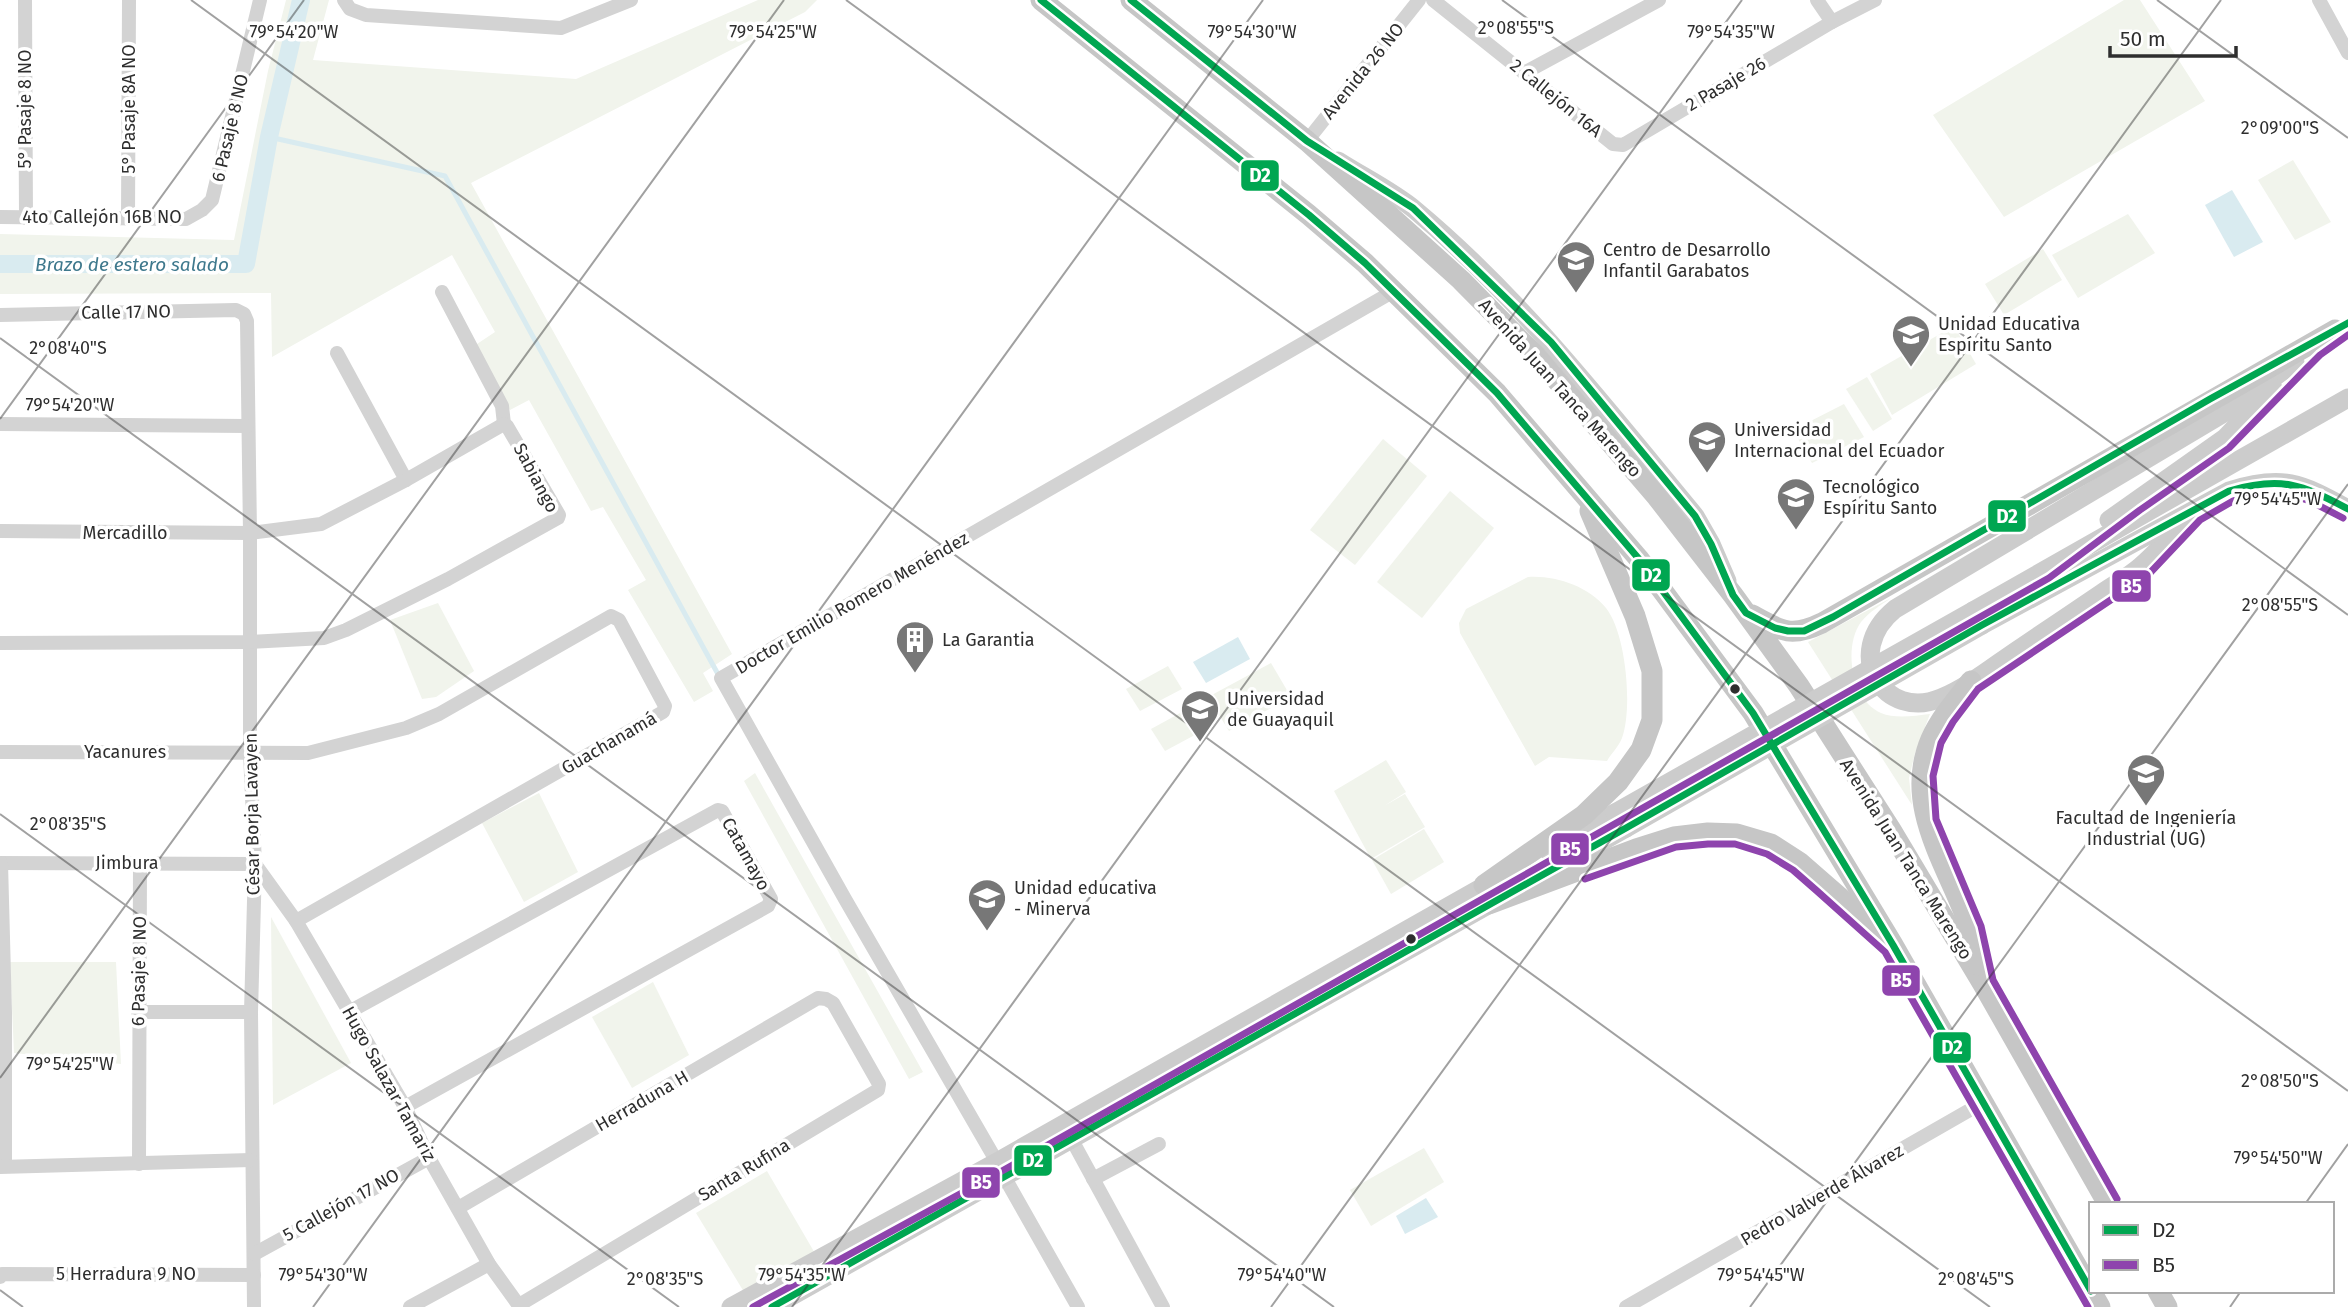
<svg xmlns="http://www.w3.org/2000/svg" width="2348" height="1307" font-family="'Fira Sans',sans-serif">
	<style>
		.green { fill: #f1f4ec }
		.water { fill: #d9ebf0 }
		.lines { fill: none; stroke-linecap: round; stroke-linejoin: round }
		.stream { stroke: #d9ebf0; stroke-width: 5 }
		.canal { stroke: #d9ebf0; stroke-width: 18 }
		.minor { stroke: #d3d3d3; stroke-width: 14 }
		.secondary { stroke: #ccc; stroke-width: 19 }
		.primary { stroke: #c6c6c6; stroke-width: 21 }
		.secondary-bridge { stroke: #ccc; stroke-width: 19 }
		.bus-1-casing { stroke: #fff; stroke-width: 12 }
		.bus-2-casing { stroke: #fff; stroke-width: 12 }
		.bus-1 { stroke: #00a651; stroke-width: 7 }
		.bus-2 { stroke: #8e44ad; stroke-width: 7 }
		.ticks { fill: none; stroke: #2e2e2e; stroke-width: 2; stroke-opacity: 0.45 }
		.bus-dot { fill: #2e2e2e; stroke: #fff; stroke-width: 2.5 }
		.labels { text-anchor: middle; stroke-width: 7; stroke-linejoin: round; paint-order: stroke }
		.street-label { font-size: 18px; fill: #2e2e2e; stroke: #fff }
		.poi-label { font-size: 18px; fill: #2e2e2e; stroke: #fff; text-anchor: start }
		.water-label { font-size: 19px; font-style: italic; fill: #3f798d; stroke: #fff }
		.ticks-label { font-size: 18px; text-anchor: middle; fill: #2e2e2e; stroke: #fff; stroke-width: 7; stroke-linejoin: round; paint-order: stroke }
		.line-badge { stroke: #fff; stroke-width: 2.5 }
		.badge-label { font-size: 19px; text-anchor: middle; font-weight: bold; fill: #fff }
	</style>
	<rect width="100%" height="100%" fill="#fff"/>
	<g class="green">
		<polygon points="286,0 329,0 313,60 576,79 758,0 817,0 805,12 471,183 732,654 703,673 713,691 694,702 628,590 646,580 603,507 591,511 529,400 510,410 474,346 495,332 452,255 272,357 271,293 0,294 0,234 234,240 268,71"/>
		<polygon points="2124,0 2140,0 2205,101 2004,217 1933,115"/>
		<polygon points="2293,160 2331,222 2295,240 2258,180"/>
		<polygon points="2128,214 2155,253 2078,298 2052,255"/>
		<polygon points="2043,249 2062,280 2004,315 1985,284"/>
		<polygon points="1954,326 1976,364 1892,415 1870,374"/>
		<polygon points="1867,377 1892,419 1873,431 1846,389"/>
		<polygon points="1844,404 1864,437 1812,463 1793,430"/>
		<polygon points="1383,439 1427,476 1355,565 1310,530"/>
		<polygon points="1450,491 1494,528 1422,618 1377,582"/>
		<path d="M 1528,577 C 1555,575 1588,586 1606,608 C 1626,633 1633,708 1622,738 C 1619,746 1611,754 1607,761 L 1549,757 L 1535,766 L 1460,633 L 1459,623 L 1466,609 Z"/>
		<path d="M 1891,598 C 1881,605 1869,612 1861,622 C 1843,647 1851,700 1881,713 C 1895,719 1914,716 1930,714 L 1915,753 L 1909,778 L 1912,805 L 1808,642 Z"/>
		<polygon points="438,603 474,671 436,697 422,699 390,620"/>
		<polygon points="1271,663 1291,697 1229,731 1208,697"/>
		<polygon points="1168,666 1182,689 1140,711 1126,689"/>
		<polygon points="1193,706 1206,729 1165,751 1151,729"/>
		<polygon points="1386,760 1406,792 1384,806 1405,794 1425,827 1371,859 1334,791"/>
		<polygon points="755,773 923,1072 909,1079 744,781"/>
		<polygon points="539,793 578,872 524,902 482,823"/>
		<polygon points="1424,829 1444,862 1391,894 1372,860"/>
		<polygon points="271,917 351,1063 273,1105"/>
		<polygon points="10,962 116,962 121,1064 14,1053"/>
		<polygon points="653,982 689,1055 632,1088 592,1017"/>
		<polygon points="1424,1148 1444,1182 1371,1226 1350,1190"/>
		<polygon points="767,1171 816,1255 744,1292 696,1213"/>
	</g>
	<g class="water">
		<polygon points="2232,190 2263,242 2234,257 2205,205"/>
		<polygon points="1238,637 1250,659 1206,683 1193,662"/>
		<polygon points="1426,1198 1438,1217 1405,1234 1396,1216"/>
	</g>
	<g class="lines">
		<polyline class="stream" points="269,137 445,176 719,676"/>
		<polyline class="canal" points="0,264 246,264 269,137 301,0"/>
		<g class="minor">
			<polyline points="25,0 26,218"/>
			<polyline points="344,0 350,9 366,15 561,28 631,0"/>
			<polyline points="1433,0 1613,144 1623,145 1832,22 1875,0"/>
			<polyline points="1817,0 1832,22"/>
			<polyline points="2319,0 2348,53"/>
			<polyline points="1524,73 1659,0"/>
			<polyline points="1307,141 1419,0"/>
			<polyline points="0,217 186,219 202,210 212,200 260,0"/>
			<polyline points="128,219 129,0"/>
			<polyline points="442,292 502,406 504,424"/>
			<polyline points="0,315 236,310 244,314 247,321 250,533 250,752 255,864 251,1012 254,1307"/>
			<polyline points="337,353 406,480"/>
			<polyline points="0,424 247,426"/>
			<polyline points="0,531 250,533 321,524 406,480 504,424"/>
			<polyline points="0,643 248,642 324,638 346,630 448,579 558,518 559,515 507,426 504,424"/>
			<polyline points="0,752 308,753 406,728 439,714 611,616 619,620 665,706 663,712 296,921"/>
			<polyline points="0,863 255,864 296,921 405,1107 429,1158 489,1264 520,1307"/>
			<polyline points="1,863 5,1013 5,1166"/>
			<polyline points="138,1012 251,1012"/>
			<polyline points="349,1012 718,810 722,811 771,899 768,906 405,1107"/>
			<polyline points="1072,1140 1163,1307"/>
			<polyline points="997,1162 845,899 721,678 1394,291"/>
			<polyline points="139,1164 140,863"/>
			<polyline points="0,1167 251,1160"/>
			<polyline points="1005,1178 1078,1307"/>
			<polyline points="1093,1179 1159,1144"/>
			<polyline points="458,1208 818,998 826,999 833,1003 879,1084 878,1090 519,1305"/>
			<polyline points="254,1254 429,1158"/>
			<polyline points="0,1277 2,1274 254,1275"/>
			<polyline points="410,1307 489,1264"/>
			<polyline points="1626,1307 1982,1103"/>
		</g>
		<g class="secondary">
			<path d="M 1338,161 C 1363,177 1392,191 1415,210 C 1522,299 1607,410 1695,516 L 1711,544 L 1727,581"/>
			<path d="M 2193,512 C 2176,529 2160,550 2141,566 C 2130,576 2115,584 2102,593 C 2075,611 2049,629 2022,647 C 1996,664 1970,686 1941,698 C 1884,722 1841,653 1895,609 L 2232,408 L 2295,362"/>
			<polyline points="2109,520 2225,438 2273,388"/>
			<polyline points="1973,611 2348,398"/>
			<path d="M 1982,625 L 2229,491 C 2282,474 2301,483 2348,509"/>
			<polyline points="1547,850 1615,813"/>
			<polyline points="1530,882 1626,828"/>
			<polyline points="731,1307 997,1162 1497,879"/>
			<polyline points="772,1307 1504,896"/>
		</g>
		<g class="primary">
			<polyline points="1041,0 1309,215 1365,263 1497,393 1639,559 1753,713 1893,945 2100,1307"/>
			<polyline points="1131,0 1307,141 1461,280 1536,356 1657,497 1733,595 1799,686 1891,830 1983,984 2108,1204"/>
			<path d="M 1752,615 C 1781,631 1791,638 1822,623 L 2335,330"/>
			<path d="M 1971,681 C 1957,699 1941,717 1931,739 C 1902,806 1949,867 1970,928 C 1975,940 1976,953 1979,965"/>
			<polyline points="1484,885 1584,815 1618,782 1641,750 1652,720 1652,671 1635,616 1590,511"/>
			<polyline points="1489,904 1636,849 1674,837 1708,833 1737,834 1771,844 1799,862 1877,930"/>
			<polyline points="2158,1291 2167,1307"/>
		</g>
		<g class="secondary-bridge">
			<polyline points="1615,813 1973,611"/>
			<polyline points="1626,828 1982,625"/>
		</g>
		<g class="bus-1-casing">
			<g id="bus-1">
				<polyline points="1041,0 1309,215 1365,263 1497,393 1639,559 1753,713 1893,945 2091,1291"/>
				<polyline points="1131,0 1307,141 1413,208 1551,342 1695,516 1711,544 1733,595 1746,613 1775,628 1788,631 1804,631 1833,617 2210,399 2348,323"/>
				<path d="M 772,1307 L 1626,828 L 1982,625 L 2229,491 C 2281,476 2301,484 2348,509"/>
			</g>
		</g>
		<g class="bus-2-casing">
			<g id="bus-2">
				<polyline points="1585,879 1676,847 1708,844 1735,844 1767,854 1793,870 1817,891 1885,952 2088,1307"/>
				<polyline points="2117,1199 1993,980 1981,926 1936,819 1933,776 1941,743 1953,722 1978,689 2148,575 2200,520 2233,501 2250,495 2286,493 2310,501 2343,518"/>
				<polyline points="753,1307 1002,1171 2049,578 2140,510 2229,448 2305,370 2320,355 2348,335"/>
			</g>
		</g>
		<use href="#bus-1" class="bus-1"/>
		<use href="#bus-2" class="bus-2"/>
	</g>
	<path class="ticks" d="M 191,0 L 1990,1307M 846,0 L 2348,1091M 1502,0 L 2348,615M 2157,0 L 2348,138M 0,338 L 1334,1307M 0,419 L 304,0M 0,814 L 679,1307M 0,1078 L 784,0M 2305,1204 L 2348,1144M 0,1290 L 23,1307M 313,1307 L 1263,0M 792,1307 L 1742,0M 1271,1307 L 2221,0M 1750,1307 L 2348,484M 2230,1307 L 2241,1291"/>
	<defs>
		<g id="school-pin" transform="scale(2.0125)"><path d="M0 17L-7.5 6A9.5 9.5 0 1 1 7.5 6Z" fill="#777" stroke="#fff"/><path d="M0-5L7-2L0 1L-7-2ZM-4 1L0 2.5L4 1V4Q0 6-4 4Z" fill="#fff"/></g>
		<g id="university-pin" transform="scale(2.0125)"><path d="M0 17L-7.5 6A9.5 9.5 0 1 1 7.5 6Z" fill="#777" stroke="#fff"/><path d="M0-5L7-2L0 1L-7-2ZM-4 1L0 2.5L4 1V4Q0 6-4 4Z" fill="#fff"/></g>
		<g id="building-pin" transform="scale(2.0125)"><path d="M0 17L-7.5 6A9.5 9.5 0 1 1 7.5 6Z" fill="#777" stroke="#fff"/><path d="M-4-6H4V6H1V3H-1V6H-4ZM-2.5-4.3h1.7v1.8h-1.7ZM.8-4.3h1.7v1.8H.8ZM-2.5-1h1.7V.8h-1.7ZM.8-1h1.7V.8H.8Z" fill="#fff"/></g>
	</defs>
	<g fill-rule="evenodd">
		<use href="#school-pin" x="1576" y="260"/>
		<use href="#school-pin" x="1911" y="334"/>
		<use href="#university-pin" x="1707" y="440"/>
		<use href="#university-pin" x="1796" y="497"/>
		<use href="#building-pin" x="915" y="640"/>
		<use href="#university-pin" x="1200" y="709"/>
		<use href="#university-pin" x="2146" y="773"/>
		<use href="#school-pin" x="987" y="898"/>
	</g>
	<g class="bus-dot">
		<circle cx="1735" cy="689" r="6"/>
		<circle cx="1411" cy="939" r="6"/>
	</g>
	<g class="labels">
		<g class="street-label">
			<text transform="translate(1363 71) rotate(-51)" y="6">Avenida 26 NO</text>
			<text transform="translate(1726 84) rotate(-30)" y="6">2 Pasaje 26</text>
			<text transform="translate(1556 98) rotate(39)" y="6">2 Callejón 16A</text>
			<text transform="translate(25 109) rotate(-90)" y="6">5° Pasaje 8 NO</text>
			<text transform="translate(129 109) rotate(-90)" y="6">5° Pasaje 8A NO</text>
			<text transform="translate(230 128) rotate(-77)" y="6">6 Pasaje 8 NO</text>
			<text x="102" y="223">4to Callejón 16B NO</text>
			<text transform="translate(126 312) rotate(-1)" y="6">Calle 17 NO</text>
			<text transform="translate(1560 388) rotate(48)" y="6">Avenida Juan Tanca Marengo</text>
			<text transform="translate(536 478) rotate(62)" y="6">Sabiango</text>
			<text x="125" y="539">Mercadillo</text>
			<text transform="translate(852 603) rotate(-30)" y="6">Doctor Emilio Romero Menéndez</text>
			<text transform="translate(609 743) rotate(-30)" y="6">Guachanamá</text>
			<text x="125" y="758">Yacanures</text>
			<text transform="translate(252 814) rotate(-91)" y="6">César Borja Lavayen</text>
			<text transform="translate(746 854) rotate(61)" y="6">Catamayo</text>
			<text transform="translate(1906 859) rotate(58)" y="6">Avenida Juan Tanca Marengo</text>
			<text x="127" y="869">Jimbura</text>
			<text transform="translate(139 971) rotate(-89)" y="6">6 Pasaje 8 NO</text>
			<text transform="translate(389 1084) rotate(61)" y="6">Hugo Salazar Tamariz</text>
			<text transform="translate(642 1101) rotate(-30)" y="6">Herraduna H</text>
			<text transform="translate(744 1170) rotate(-31)" y="6">Santa Rufina</text>
			<text transform="translate(1822 1195) rotate(-30)" y="6">Pedro Valverde Álvarez</text>
			<text transform="translate(341 1205) rotate(-29)" y="6">5 Callejón 17 NO</text>
			<text x="126" y="1280">5 Herradura 9 NO</text>
		</g>
		<g class="poi-label">
			<text x="1603" y="256">Centro de Desarrollo<tspan x="1603" dy="21">Infantil Garabatos</tspan></text>
			<text x="1938" y="330">Unidad Educativa<tspan x="1938" dy="21">Espíritu Santo</tspan></text>
			<text x="1734" y="436">Universidad<tspan x="1734" dy="21">Internacional del Ecuador</tspan></text>
			<text x="1823" y="493">Tecnológico<tspan x="1823" dy="21">Espíritu Santo</tspan></text>
			<text x="942" y="646">La Garantia</text>
			<text x="1227" y="705">Universidad<tspan x="1227" dy="21">de Guayaquil</tspan></text>
			<text x="2146" y="824" text-anchor="middle">Facultad de Ingeniería<tspan x="2146" dy="21">Industrial (UG)</tspan></text>
			<text x="1014" y="894">Unidad educativa<tspan x="1014" dy="21">- Minerva</tspan></text>
		</g>
		<g class="water-label">
			<text x="132" y="271">Brazo de estero salado</text>
		</g>
	</g>
	<g class="ticks-label">
		<text x="1516" y="34">2°08'55"S</text>
		<text x="294" y="38">79°54'20"W</text>
		<text x="773" y="38">79°54'25"W</text>
		<text x="1252" y="38">79°54'30"W</text>
		<text x="1731" y="38">79°54'35"W</text>
		<text x="2280" y="134">2°09'00"S</text>
		<text x="68" y="354">2°08'40"S</text>
		<text x="70" y="411">79°54'20"W</text>
		<text x="2278" y="505">79°54'45"W</text>
		<text x="2280" y="611">2°08'55"S</text>
		<text x="68" y="830">2°08'35"S</text>
		<text x="70" y="1070">79°54'25"W</text>
		<text x="2280" y="1087">2°08'50"S</text>
		<text x="2278" y="1164">79°54'50"W</text>
		<text x="323" y="1281">79°54'30"W</text>
		<text x="802" y="1281">79°54'35"W</text>
		<text x="1282" y="1281">79°54'40"W</text>
		<text x="1761" y="1281">79°54'45"W</text>
		<text x="665" y="1285">2°08'35"S</text>
		<text x="1976" y="1285">2°08'45"S</text>
	</g>
	<g class="line-badge">
		<rect x="1240" y="159" width="40" height="33" rx="7" fill="#00a651"/>
		<rect x="1987" y="499" width="40" height="34" rx="7" fill="#00a651"/>
		<rect x="1631" y="558" width="40" height="34" rx="7" fill="#00a651"/>
		<rect x="2111" y="569" width="41" height="34" rx="7" fill="#8e44ad"/>
		<rect x="1550" y="832" width="40" height="34" rx="7" fill="#8e44ad"/>
		<rect x="1881" y="964" width="40" height="33" rx="7" fill="#8e44ad"/>
		<rect x="1932" y="1031" width="40" height="33" rx="7" fill="#00a651"/>
		<rect x="1013" y="1144" width="40" height="33" rx="7" fill="#00a651"/>
		<rect x="961" y="1166" width="40" height="33" rx="7" fill="#8e44ad"/>
	</g>
	<g class="badge-label">
		<text x="1260" y="182">D2</text>
		<text x="2007" y="523">D2</text>
		<text x="1651" y="582">D2</text>
		<text x="2131" y="593">B5</text>
		<text x="1570" y="856">B5</text>
		<text x="1901" y="987">B5</text>
		<text x="1952" y="1054">D2</text>
		<text x="1033" y="1167">D2</text>
		<text x="981" y="1189">B5</text>
	</g>
	<rect x="2089" y="1202" width="245" height="91" fill="#ffffff" stroke="#ababab" stroke-width="2"/>
	<rect x="2103" y="1225" width="35" height="10" fill="#00a651" stroke="#ababab" stroke-width="2"/>
	<text x="2152" y="1237" font-size="21" fill="#2e2e2e">D2</text>
	<rect x="2103" y="1260" width="35" height="10" fill="#8e44ad" stroke="#ababab" stroke-width="2"/>
	<text x="2152" y="1272" font-size="21" fill="#2e2e2e">B5</text>
	<path d="M2110 46v10h126v-10" fill="none" stroke="#2e2e2e" stroke-width="3.5"/>
	<text x="2120" y="46" font-size="21" fill="#2e2e2e" stroke="#ffffff" stroke-width="5" paint-order="stroke">50 m</text>
</svg>
